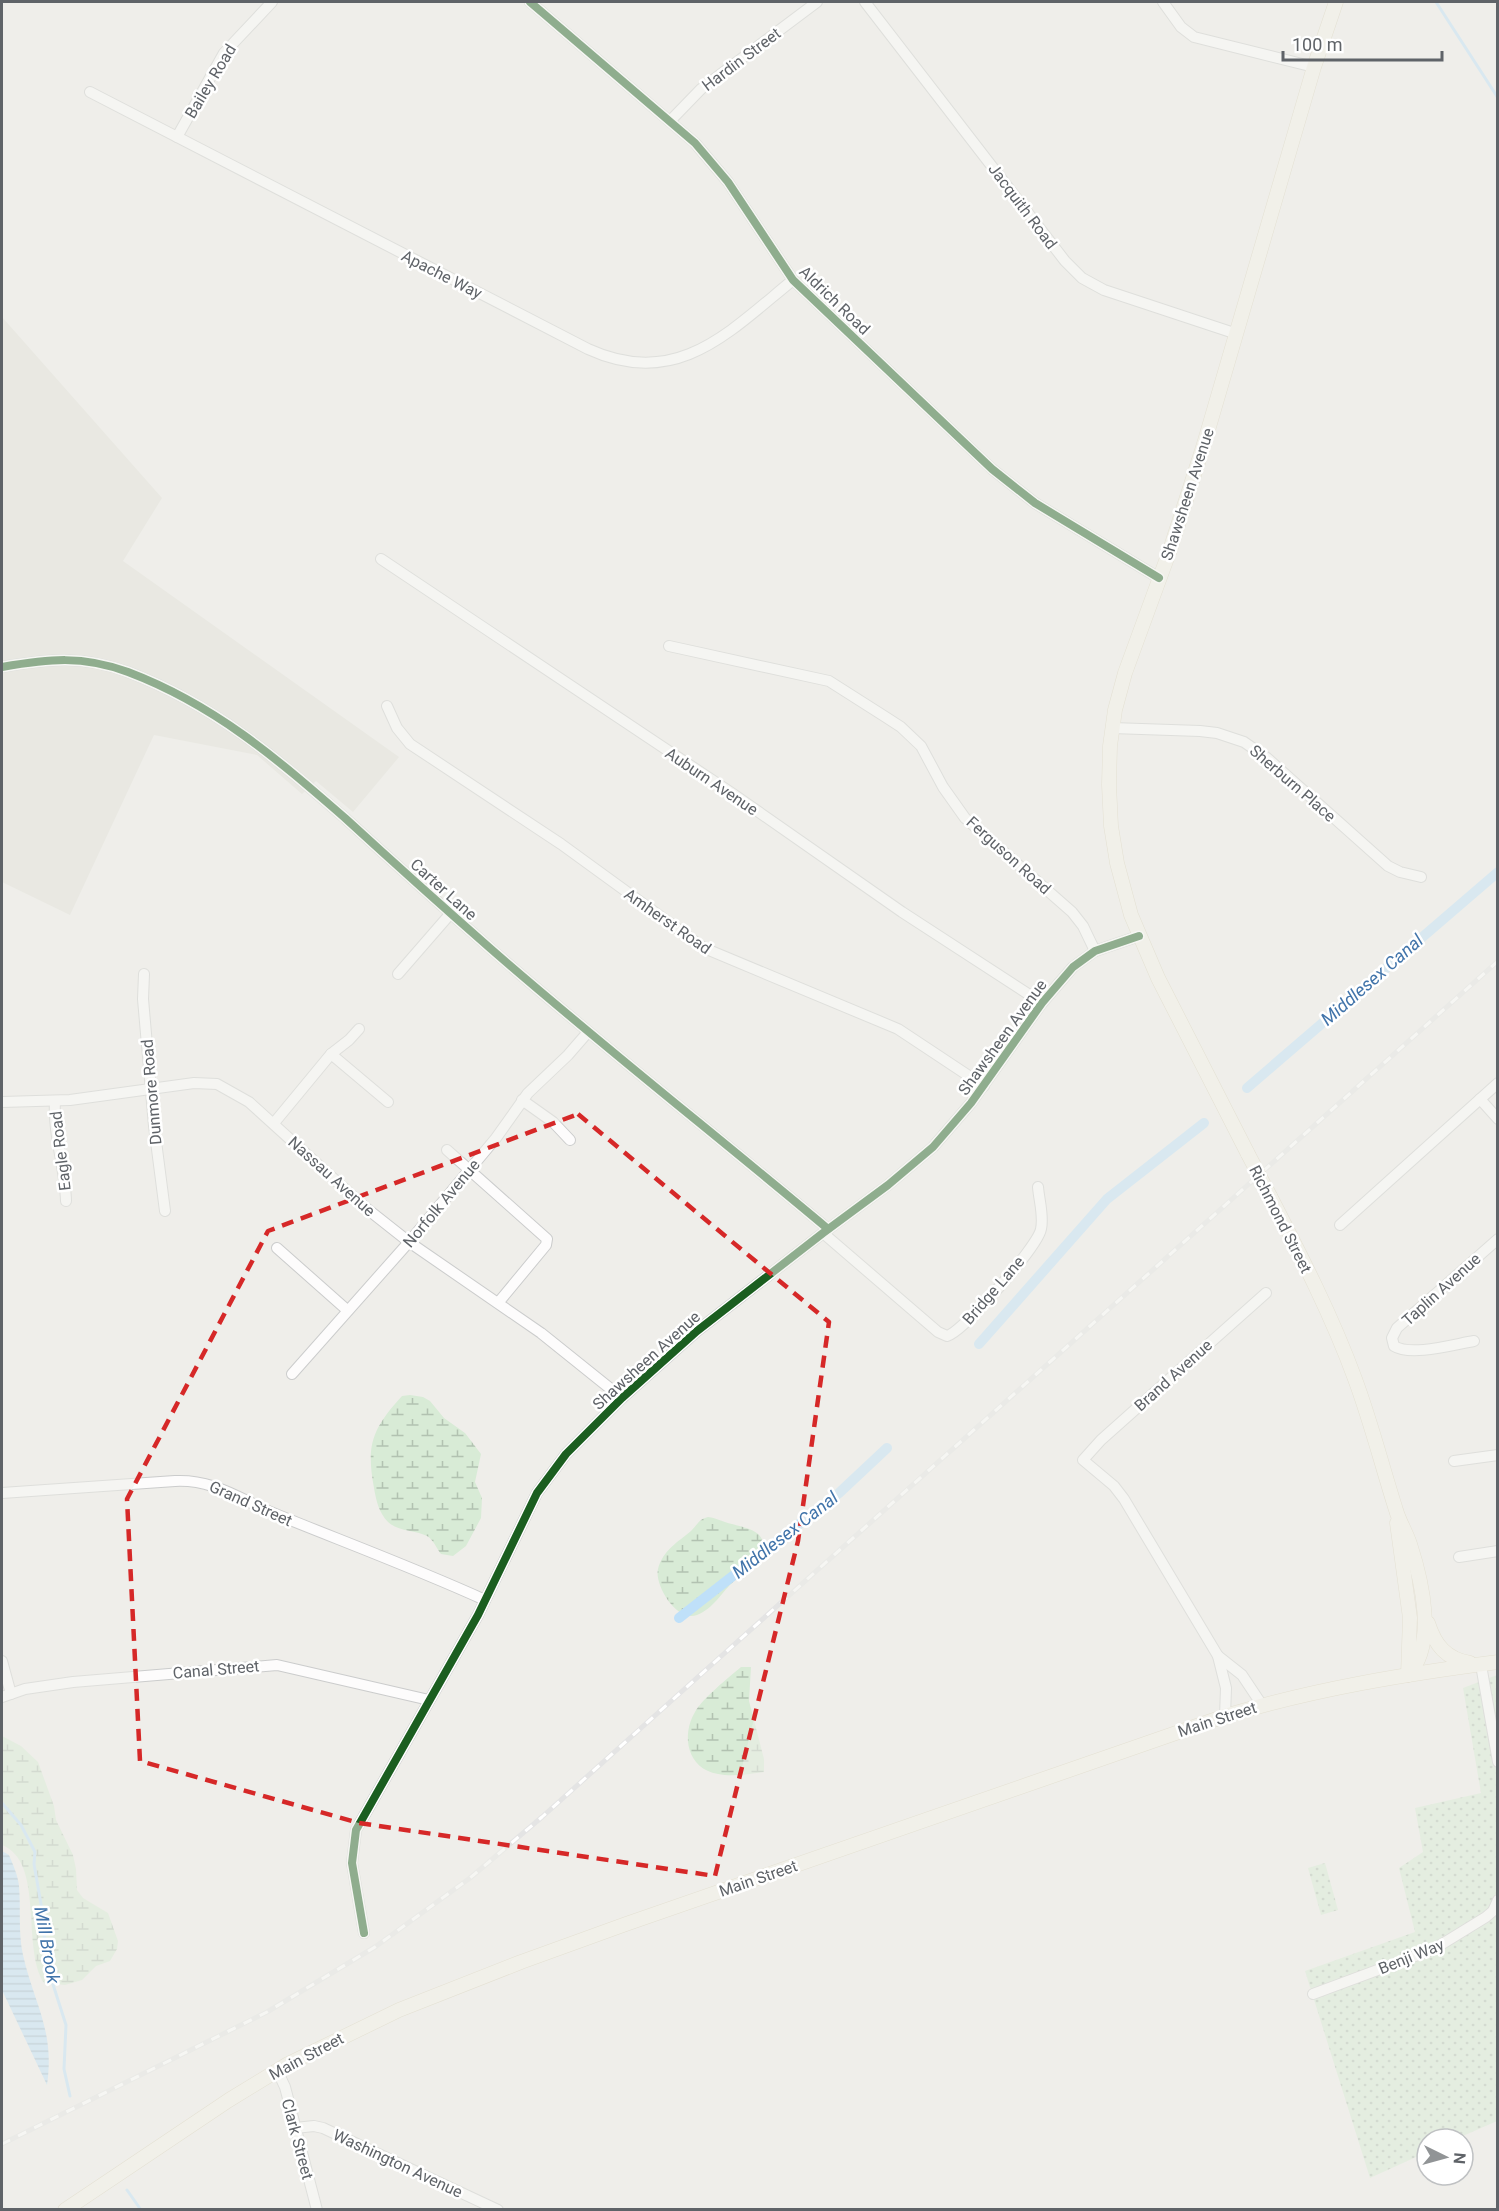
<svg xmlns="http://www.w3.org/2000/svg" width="1499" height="2211" font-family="Roboto,sans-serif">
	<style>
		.education { fill: #e2e0da }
		.wetland { fill: url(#wetland-marsh) }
		.park { fill: url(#park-dots) }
		.water { fill: url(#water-rules) }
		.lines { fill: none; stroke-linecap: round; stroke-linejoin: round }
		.stream { stroke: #bfe0f9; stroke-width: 3 }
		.canal { stroke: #bfe0f9; stroke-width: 10 }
		.minor-casing { stroke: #cbcccc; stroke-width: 12 }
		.major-casing { stroke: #d7ceb8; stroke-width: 15 }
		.minor { stroke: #fdfcfc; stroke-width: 10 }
		.major { stroke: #f4f2e9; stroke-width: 14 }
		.rail-casing { stroke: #e4e4e4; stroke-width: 5 }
		.rail { stroke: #fff; stroke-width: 3; stroke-dasharray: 9; stroke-linecap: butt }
		.major-bridge-casing { stroke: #d7ceb8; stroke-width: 15; stroke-linecap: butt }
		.major-bridge { stroke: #f4f2e9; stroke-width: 14 }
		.cycleway-casing { stroke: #fff; stroke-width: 11 }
		.cycleway { stroke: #1b5e20; stroke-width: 8 }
		.marked { fill: none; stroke: #d62828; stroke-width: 4.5; stroke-dasharray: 12 8; stroke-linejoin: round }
		.labels { text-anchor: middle; stroke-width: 5; stroke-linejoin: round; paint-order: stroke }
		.street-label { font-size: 16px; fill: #5f6368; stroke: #fff }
		.water-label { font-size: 18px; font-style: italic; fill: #4174aa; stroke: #fff }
	</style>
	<defs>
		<pattern id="wetland-marsh" width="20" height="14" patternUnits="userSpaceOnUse" patternTransform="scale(1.5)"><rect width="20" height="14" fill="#d8ebd6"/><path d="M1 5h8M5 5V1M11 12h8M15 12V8" fill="none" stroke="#b2c2b1"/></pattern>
		<pattern id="park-dots" width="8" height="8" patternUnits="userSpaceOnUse" patternTransform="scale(1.5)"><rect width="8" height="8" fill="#d8ebd6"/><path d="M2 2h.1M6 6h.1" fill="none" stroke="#b2c2b1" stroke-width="1.8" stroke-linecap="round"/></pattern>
		<pattern id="water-rules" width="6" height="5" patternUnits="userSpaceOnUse" patternTransform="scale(1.5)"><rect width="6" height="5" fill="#bfe0f9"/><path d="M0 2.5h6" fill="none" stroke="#9eb9cd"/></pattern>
	</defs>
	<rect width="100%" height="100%" fill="#efeeea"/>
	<polygon class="education" points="2,317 162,498 123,561 399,757 353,812 316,781 302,794 257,755 154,735 70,915 2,882"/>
	<g class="wetland">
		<path d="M 410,1395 L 423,1397 L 430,1401 L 444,1418 L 465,1433 L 481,1454 L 475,1482 L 482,1498 L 481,1518 L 466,1546 L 453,1556 L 441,1554 C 437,1549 433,1539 427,1536 C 415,1530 399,1532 388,1522 C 379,1513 376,1500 374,1488 C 366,1445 372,1429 402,1396 Z"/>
		<path d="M 708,1517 C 717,1518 723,1522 732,1524 C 754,1530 770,1532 761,1562 C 752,1568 742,1574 734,1581 C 722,1592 713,1609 697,1615 C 677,1623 654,1585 658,1569 C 663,1550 678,1542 691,1531 C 698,1524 699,1519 708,1517 Z"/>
		<path d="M 741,1667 L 751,1667 L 749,1701 L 764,1759 L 764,1772 C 750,1774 732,1777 718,1774 C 687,1769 681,1735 695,1712 C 703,1698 728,1678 741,1667 Z"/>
		<path d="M 2,1736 L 21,1746 L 38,1762 L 54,1806 L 56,1820 L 73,1855 L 76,1869 L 77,1890 L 83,1898 L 108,1913 L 118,1941 L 117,1949 L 110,1961 L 96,1966 L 82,1980 L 65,1985 L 44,1983 C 21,1948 45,1862 2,1845 Z"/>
	</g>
	<g class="park">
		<polygon points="1497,1675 1497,2121 1456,2139 1427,2139 1427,2152 1370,2178 1305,1971 1415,1932 1399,1868 1423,1852 1415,1808 1481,1793 1463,1688"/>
		<polygon points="1325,1863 1338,1910 1321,1915 1308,1868"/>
	</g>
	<path class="water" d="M 2,1851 L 9,1855 C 13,1865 18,1875 19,1886 C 21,1909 18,1932 23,1955 C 34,2004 55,2030 47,2085 L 2,1990 Z"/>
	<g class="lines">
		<g class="stream">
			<polyline points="1436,2 1498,98"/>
			<polyline points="2,1803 21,1825 35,1852 34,1864 42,1910 41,1927 47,1944 50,1975 66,2025 64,2069 70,2096"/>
			<polyline points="127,2190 141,2210"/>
		</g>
		<g class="canal">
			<polyline points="1247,1088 1498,872"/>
			<polyline points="979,1344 1107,1199 1204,1123"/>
			<polyline points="679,1618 839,1493 887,1448"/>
		</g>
		<g class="minor-casing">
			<g id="minor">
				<polyline points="530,2 695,143 728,182 793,280 992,469 1035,503 1159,578"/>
				<polyline points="865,2 1065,261 1082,278 1104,290 1237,334"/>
				<polyline points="1163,2 1181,27 1194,37 1314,67"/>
				<path d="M 90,92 L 588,349 C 677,390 729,332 793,280"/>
				<polyline points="670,121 701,89 817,2"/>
				<polyline points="177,137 224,53 272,2"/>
				<polyline points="381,559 733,794 902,912 1042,1003"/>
				<polyline points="669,646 829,681 884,716 901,727 921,746 943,787 965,818 1072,912 1083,926 1095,951"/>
				<path d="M 2,667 C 49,659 82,655 128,672 C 215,705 276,758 345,818 C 393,862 442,906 491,949 C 601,1045 716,1135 828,1229"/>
				<polyline points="387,706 397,728 410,744 561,844 704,948 898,1029 984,1086"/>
				<polyline points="1112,728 1200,731 1217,733 1244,742 1267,758 1388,866 1400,872 1421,877"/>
				<polyline points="144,974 143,999 154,1126 165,1211"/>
				<polyline points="398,974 451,913"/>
				<polyline points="331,1054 388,1102"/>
				<polyline points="1480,1099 1498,1119"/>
				<polyline points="522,1100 553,1122 570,1140"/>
				<path d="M 55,1101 C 53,1135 65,1167 66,1201"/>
				<polyline points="2,1102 70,1100 194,1083 217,1084 249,1102 366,1208 409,1242 541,1333 622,1398"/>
				<polyline points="274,1123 331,1054 349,1040 359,1029"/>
				<polyline points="447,1150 547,1239 546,1245 498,1303"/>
				<polyline points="1340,1225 1498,1083"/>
				<path d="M 823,1233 L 938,1332 L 947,1336 C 964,1331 1038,1246 1041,1229 C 1044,1216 1039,1200 1038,1187"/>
				<polyline points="277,1248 347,1310"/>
				<path d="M 1474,1341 C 1455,1344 1411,1357 1394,1346 L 1392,1338 L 1397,1328 L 1498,1239"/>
				<polyline points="292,1374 409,1242 496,1138 528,1093 568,1055 588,1032"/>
				<polyline points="1454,1461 1498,1455"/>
				<path d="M 2,1493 L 175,1481 C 215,1479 242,1501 278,1515 C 347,1543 417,1569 485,1600"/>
				<polyline points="1459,1557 1498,1551"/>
				<polyline points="1218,1656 1242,1675 1262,1705"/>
				<polyline points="2,1661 11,1694"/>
				<polyline points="1481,1665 1498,1762"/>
				<polyline points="2,1697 25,1689 73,1682 277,1665 429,1700"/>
				<polyline points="1225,1716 1226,1688 1218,1656 1124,1499 1114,1486 1083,1460 1101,1440 1266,1293"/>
				<polyline points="364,1933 352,1863 356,1830 478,1615 537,1493 566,1454 622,1398 697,1331 823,1233 888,1185 933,1147 971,1103 1042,1003 1073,967 1095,951 1139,936"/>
				<polyline points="1313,1994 1434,1949 1486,1917 1493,1911 1498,1900"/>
				<polyline points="277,2070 285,2087 317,2210"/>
				<polyline points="295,2128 314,2126 323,2128 498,2210"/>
			</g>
		</g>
		<g class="major-casing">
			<g id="major">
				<polyline points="1248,1154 1158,978 1131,915 1117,863 1111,826 1109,785 1110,746 1115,710 1125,673 1170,550 1204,444 1314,67 1336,2"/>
				<path d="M 1270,1196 C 1301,1256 1332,1316 1355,1379 C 1371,1422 1382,1466 1396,1510 C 1399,1521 1406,1532 1410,1544 C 1422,1581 1437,1644 1408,1675"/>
				<polyline points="1397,1523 1410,1618 1408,1675"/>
				<path d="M 1428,1623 C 1435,1645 1446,1659 1470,1663"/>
				<path d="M 65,2210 L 229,2100 L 288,2064 L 399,2010 L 521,1962 L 626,1924 L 1225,1716 C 1315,1689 1405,1674 1498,1662"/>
			</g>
		</g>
		<use href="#minor" class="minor"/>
		<use href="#major" class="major"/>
		<g class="rail-casing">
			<polyline id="rail" points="2,2144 267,2012 375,1947 470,1878 542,1817 699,1676 1498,961"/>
		</g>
		<use href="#rail" class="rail"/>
		<g class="major-bridge-casing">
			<polyline id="major-bridge" points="1248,1154 1270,1196"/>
		</g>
		<use href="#major-bridge" class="major-bridge"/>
		<g class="cycleway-casing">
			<g id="cycleway">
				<polyline points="530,2 695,143 728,182 793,280 992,469 1035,503 1159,578"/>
				<path d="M 2,667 C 49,659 82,655 128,672 C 215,705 276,758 345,818 C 393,862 442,906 491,949 C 601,1045 716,1135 828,1229"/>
				<polyline points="364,1933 352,1863 356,1830 478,1615 537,1493 566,1454 622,1398 697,1331 823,1233 888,1185 933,1147 971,1103 1042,1003 1073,967 1095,951 1139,936"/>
			</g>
		</g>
		<use href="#cycleway" class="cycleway"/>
	</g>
	<path d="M0 0H1499V2211H0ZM 578,1114 L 829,1322 L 798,1541 L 715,1876 L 359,1823 L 140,1761 L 127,1499 L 268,1231 Z" fill="#efeeea" fill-opacity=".55" fill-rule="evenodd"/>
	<path class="marked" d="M 578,1114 L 829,1322 L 798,1541 L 715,1876 L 359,1823 L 140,1761 L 127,1499 L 268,1231 Z"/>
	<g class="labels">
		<g class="street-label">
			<text transform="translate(741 59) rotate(-37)" y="6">Hardin Street</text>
			<text transform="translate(210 81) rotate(-59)" y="6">Bailey Road</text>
			<text transform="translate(1023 206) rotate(53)" y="6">Jacquith Road</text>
			<text transform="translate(442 274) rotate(27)" y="6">Apache Way</text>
			<text transform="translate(835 300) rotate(44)" y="6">Aldrich Road</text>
			<text transform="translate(1187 494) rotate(-72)" y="6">Shawsheen Avenue</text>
			<text transform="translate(712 781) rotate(34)" y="6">Auburn Avenue</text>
			<text transform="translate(1293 783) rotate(41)" y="6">Sherburn Place</text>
			<text transform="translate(1009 855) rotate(42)" y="6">Ferguson Road</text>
			<text transform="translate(444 889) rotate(42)" y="6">Carter Lane</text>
			<text transform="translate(668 921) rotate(35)" y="6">Amherst Road</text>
			<text transform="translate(1002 1037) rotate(-54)" y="6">Shawsheen Avenue</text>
			<text transform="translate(151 1092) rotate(-95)" y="6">Dunmore Road</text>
			<text transform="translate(60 1151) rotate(-97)" y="6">Eagle Road</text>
			<text transform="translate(332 1176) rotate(42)" y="6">Nassau Avenue</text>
			<text transform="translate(441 1203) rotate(-50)" y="6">Norfolk Avenue</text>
			<text transform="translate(1281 1219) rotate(63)" y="6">Richmond Street</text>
			<text transform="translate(1441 1289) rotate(-42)" y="6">Taplin Avenue</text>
			<text transform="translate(993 1290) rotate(-49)" y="6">Bridge Lane</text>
			<text transform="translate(646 1360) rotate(-42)" y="6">Shawsheen Avenue</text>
			<text transform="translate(1173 1375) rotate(-42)" y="6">Brand Avenue</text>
			<text transform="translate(251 1503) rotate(24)" y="6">Grand Street</text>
			<text transform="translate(216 1669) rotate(-5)" y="6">Canal Street</text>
			<text transform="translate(1217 1719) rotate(-18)" y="6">Main Street</text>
			<text transform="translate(758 1878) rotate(-19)" y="6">Main Street</text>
			<text transform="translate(1411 1956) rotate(-22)" y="6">Benji Way</text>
			<text transform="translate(306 2056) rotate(-28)" y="6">Main Street</text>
			<text transform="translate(298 2139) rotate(75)" y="6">Clark Street</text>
			<text transform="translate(398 2163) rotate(25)" y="6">Washington Avenue</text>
		</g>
		<g class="water-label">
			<text transform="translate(1372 980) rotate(-41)" y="6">Middlesex Canal</text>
			<text transform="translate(785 1535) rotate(-38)" y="6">Middlesex Canal</text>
			<text transform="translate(47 1945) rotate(80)" y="6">Mill Brook</text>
		</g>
	</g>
	<rect width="1499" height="2211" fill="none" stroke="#5f6368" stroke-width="6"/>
	<g transform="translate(1445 2157) rotate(95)"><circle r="28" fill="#ffffff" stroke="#bfc1c3" stroke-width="1.5"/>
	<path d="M0-4.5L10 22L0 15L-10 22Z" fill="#919496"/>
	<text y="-9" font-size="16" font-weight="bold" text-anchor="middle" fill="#5f6368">N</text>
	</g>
	<path d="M1283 51v9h159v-9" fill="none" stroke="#5f6368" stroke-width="3"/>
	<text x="1292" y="51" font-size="18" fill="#5f6368" stroke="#ffffff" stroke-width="4.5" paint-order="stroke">100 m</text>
</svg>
